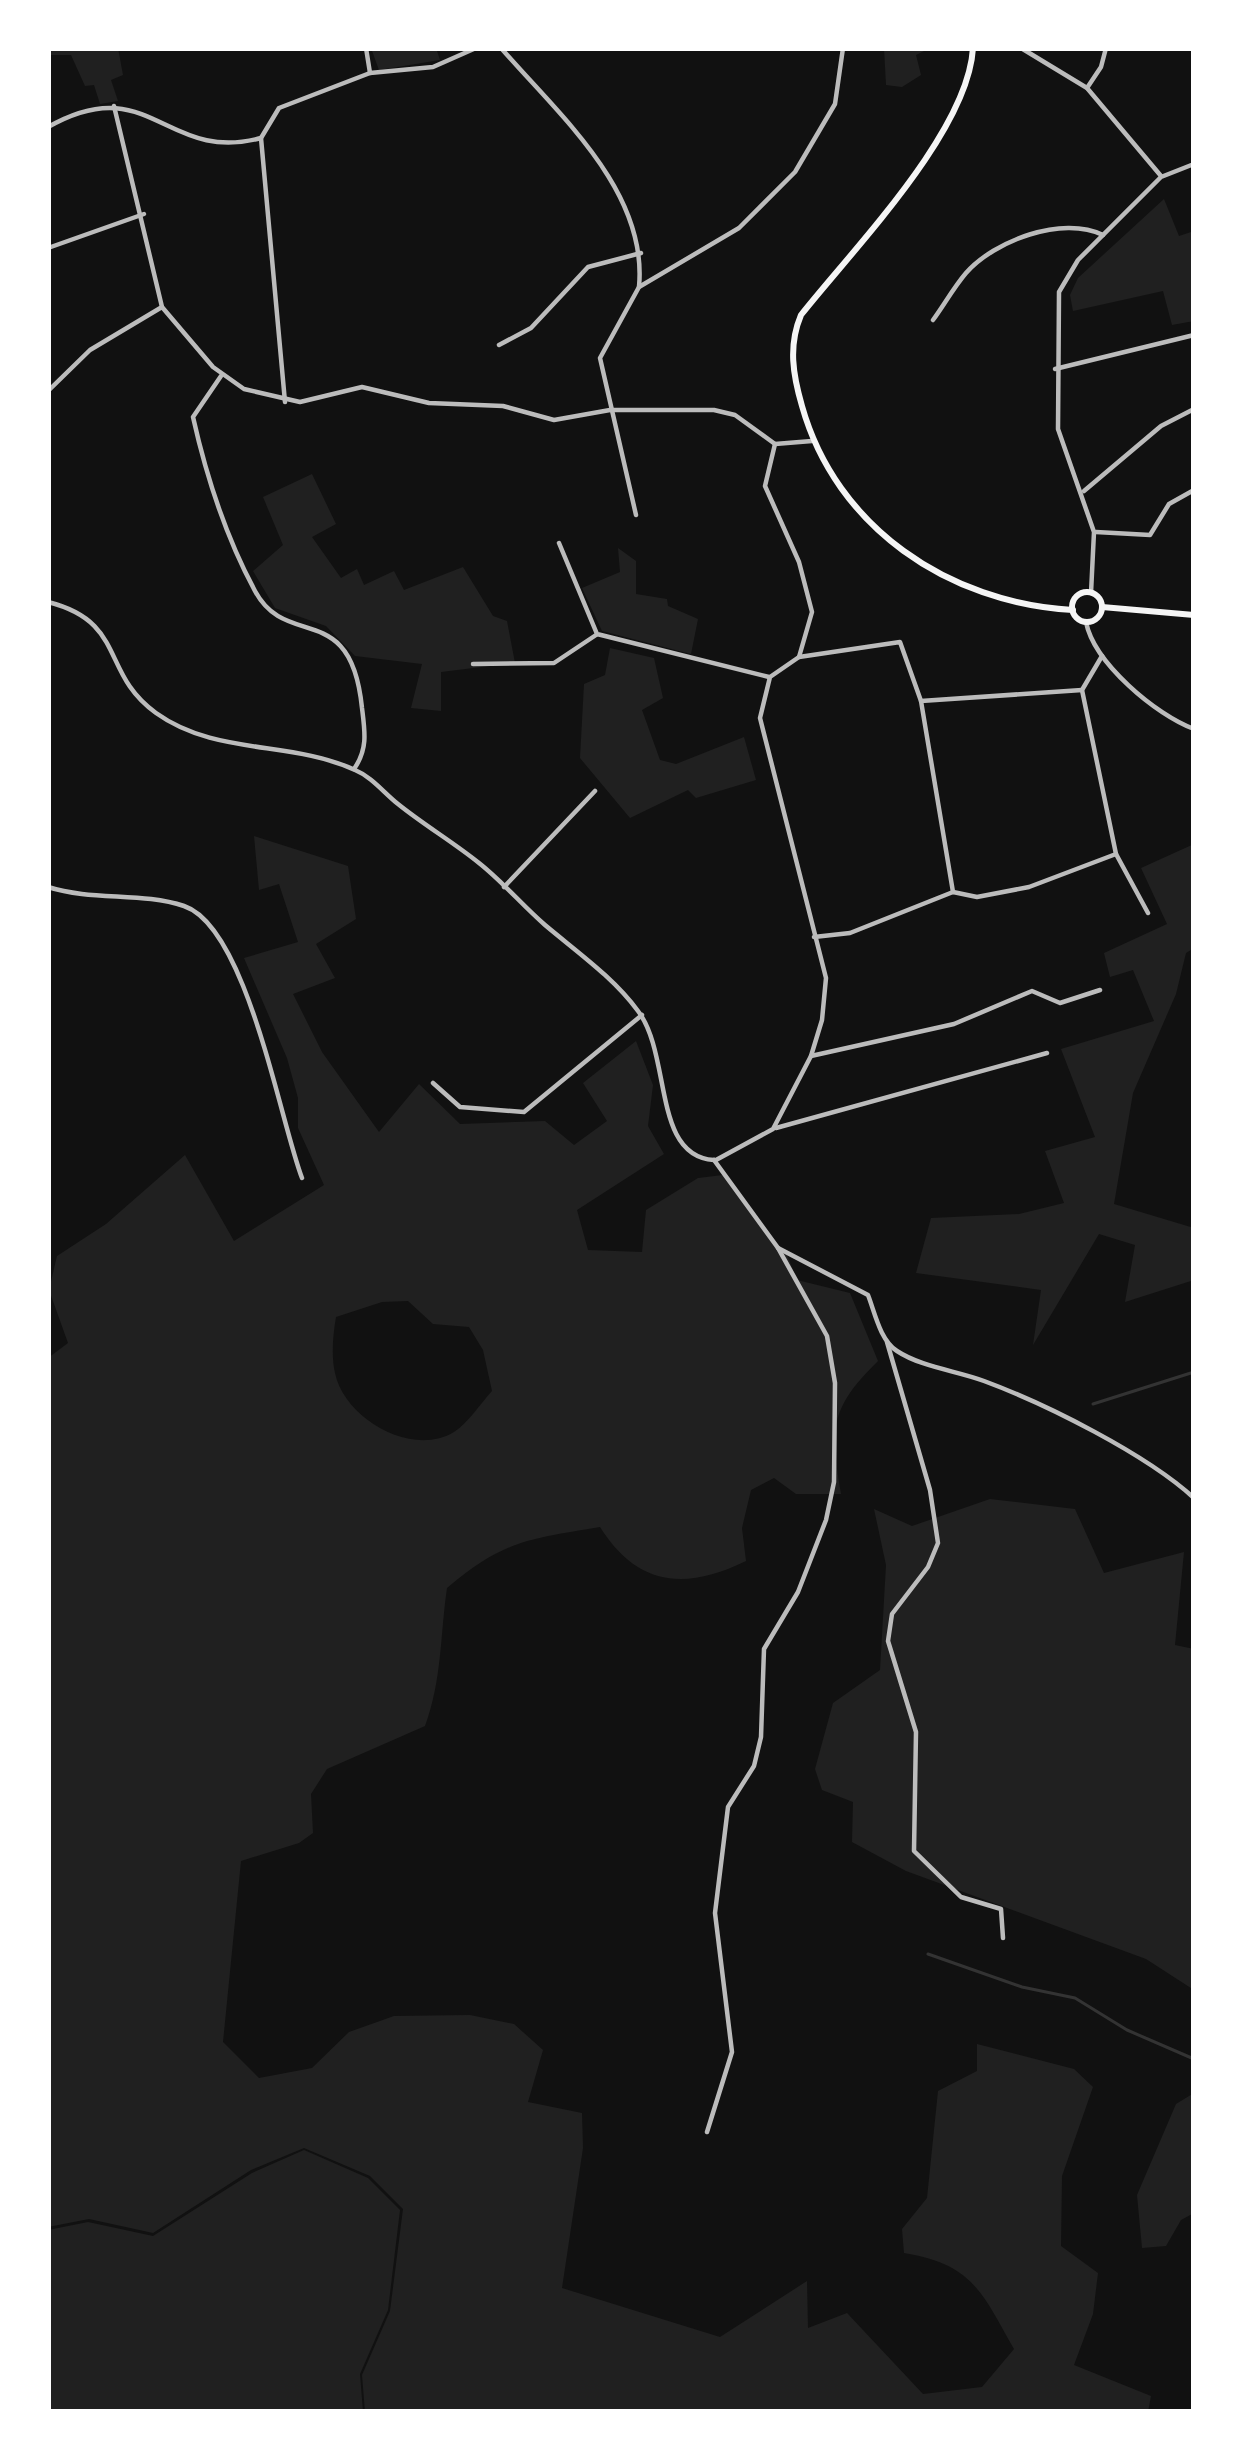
<svg xmlns="http://www.w3.org/2000/svg" width="1242" height="2460" font-family="Barlow,sans-serif">
	<style>
		.green { fill: #202020; fill-rule: evenodd }
		.lines { fill: none; stroke-linecap: round; stroke-linejoin: round }
		.stream { stroke: #333; stroke-width: 3 }
		.minor { stroke: #bcbcbc; stroke-width: 4.5 }
		.secondary { stroke: #f5f5f5; stroke-width: 6 }
	</style>
	<rect width="100%" height="100%" fill="#111"/>
	<g class="green">
		<polygon points="48,48 118,48 123,75 111,80 118,101 100,104 94,85 85,86 71,55 48,55"/>
		<polygon points="371,48 436,48 440,60 379,70"/>
		<polygon points="884,48 930,48 916,55 921,75 902,87 886,85"/>
		<polygon points="1164,199 1179,236 1194,231 1194,321 1172,325 1163,291 1073,311 1070,295 1078,278"/>
		<polygon points="312,474 336,524 312,537 341,578 357,569 364,585 394,571 404,590 463,567 493,616 507,621 515,663 441,672 441,711 411,708 422,664 355,656 326,626 275,608 253,571 283,545 263,497"/>
		<polygon points="618,548 636,561 636,594 667,599 668,606 698,619 691,654 602,631 582,588 620,572"/>
		<polygon points="610,648 654,658 663,698 642,710 660,760 676,764 744,737 756,780 696,798 688,790 630,818 580,758 584,684 605,675"/>
		<path d="M 254,836 L 348,866 L 356,919 L 316,944 L 335,978 L 293,994 L 322,1052 L 379,1132 L 419,1084 L 460,1124 L 545,1121 L 574,1145 L 607,1121 L 583,1083 L 636,1041 L 653,1085 L 648,1126 L 664,1154 L 577,1210 L 588,1250 L 642,1252 L 646,1210 L 698,1178 L 723,1175 L 787,1255 L 797,1280 L 850,1293 L 878,1361 C 829,1409 830,1429 841,1494 L 796,1494 L 774,1478 L 751,1490 L 742,1528 L 746,1561 C 685,1591 637,1586 600,1527 C 529,1539 504,1540 447,1588 C 440,1636 442,1680 425,1726 L 327,1769 L 311,1794 L 313,1833 L 299,1843 L 241,1861 L 223,2042 L 259,2078 L 312,2068 L 349,2032 L 394,2016 L 470,2015 L 514,2024 L 543,2050 L 528,2102 L 582,2113 L 583,2148 L 562,2288 L 720,2337 L 807,2281 L 808,2328 L 847,2313 L 923,2394 L 982,2387 L 1014,2349 C 982,2293 973,2264 904,2253 L 902,2229 L 927,2198 L 938,2091 L 977,2071 L 977,2044 L 1074,2069 L 1093,2087 L 1062,2176 L 1061,2246 L 1098,2273 L 1093,2314 L 1074,2365 L 1151,2396 L 1148,2412 L 365,2412 L 362,2375 L 390,2311 L 403,2209 L 370,2176 L 304,2148 L 251,2170 L 153,2233 L 89,2219 L 48,2227 L 48,1358 L 68,1343 L 49,1290 L 57,1256 L 106,1224 L 185,1155 L 234,1241 L 324,1185 L 298,1128 L 298,1098 L 287,1058 L 244,958 L 298,942 L 279,884 L 259,890 ZM 408,1301 L 433,1324 L 469,1327 L 483,1350 L 492,1391 C 481,1403 468,1423 454,1432 C 412,1458 344,1418 335,1373 C 331,1356 333,1334 336,1317 L 382,1302 Z"/>
		<polygon points="1194,844 1194,948 1186,953 1176,994 1133,1093 1114,1204 1194,1228 1194,1280 1125,1302 1135,1245 1099,1234 1033,1345 1041,1290 916,1273 931,1218 1019,1214 1064,1203 1045,1151 1095,1137 1061,1049 1154,1021 1133,970 1110,977 1104,953 1167,924 1141,868"/>
		<polygon points="990,1499 1075,1509 1104,1573 1184,1552 1175,1645 1194,1649 1194,1990 1146,1959 906,1871 852,1842 853,1802 822,1790 815,1769 833,1703 880,1670 886,1565 874,1509 912,1526"/>
		<polygon points="1194,2093 1194,2213 1181,2220 1166,2246 1142,2248 1137,2195 1176,2104"/>
		<polygon points="304,2150 368,2178 400,2210 388,2310 360,2374 363,2412 48,2412 48,2230 88,2222 153,2236 252,2173"/>
	</g>
	<g class="lines">
		<g class="stream">
			<polyline points="1093,1404 1194,1372"/>
			<polyline points="928,1954 1022,1987 1075,1998 1127,2030 1194,2059"/>
		</g>
		<g class="minor">
			<polyline points="366,48 370,73"/>
			<path d="M 501,48 C 559,115 648,191 639,287"/>
			<polyline points="1021,48 1087,88 1161,176"/>
			<polyline points="1087,88 1101,67 1106,48"/>
			<polyline points="114,106 162,307 213,367 244,389 300,402 362,387 429,403 503,406 554,420 610,410 714,410 735,415 775,444 812,441"/>
			<path d="M 48,127 C 150,69 165,164 261,138"/>
			<polyline points="48,248 144,214"/>
			<path d="M 933,320 C 944,305 954,287 966,273 C 994,241 1062,215 1103,235"/>
			<polyline points="499,345 531,328 588,267 641,253"/>
			<polyline points="1055,369 1194,335"/>
			<path d="M 221,376 L 193,417 C 206,475 227,539 255,591 C 287,651 351,598 362,708 C 365,732 368,749 354,769"/>
			<polyline points="48,391 90,350 162,307"/>
			<polyline points="285,402 261,138 279,108 370,73 433,67 476,48"/>
			<polyline points="1084,491 1161,426 1194,409"/>
			<polyline points="636,515 600,358 639,287 739,228 795,172 835,104 843,48"/>
			<polyline points="1096,532 1150,535 1169,504 1194,490"/>
			<polyline points="559,543 597,634 769,677"/>
			<polyline points="1091,593 1094,532 1058,429 1059,292 1078,260 1161,177 1194,164"/>
			<path d="M 48,602 C 127,622 100,673 156,713 C 216,756 290,740 355,770 C 372,777 384,793 398,804 C 424,825 453,842 479,863 C 502,881 522,905 545,925 C 577,952 613,977 638,1011 C 672,1056 652,1156 714,1160"/>
			<path d="M 1086,622 C 1094,663 1156,715 1194,729"/>
			<polyline points="1102,656 1082,690 1116,854 1148,913"/>
			<polyline points="799,657 900,642 921,701 953,892"/>
			<polyline points="473,664 554,663 596,635"/>
			<polyline points="921,701 1082,690"/>
			<path d="M 48,887 C 92,901 142,892 184,906 C 247,927 280,1121 302,1178"/>
			<polyline points="504,887 595,791"/>
			<polyline points="814,937 850,933 953,892 977,897 1029,887 1116,854"/>
			<polyline points="811,1056 954,1024 1032,991 1060,1003 1100,990"/>
			<polyline points="433,1083 460,1107 524,1112 642,1015"/>
			<polyline points="776,1128 1047,1053"/>
			<path d="M 714,1160 L 778,1248 L 868,1295 C 875,1313 880,1340 897,1351 C 921,1367 958,1371 984,1381 C 1046,1404 1146,1454 1194,1498"/>
			<polyline points="716,1160 773,1129 811,1056 822,1020 826,978 760,718 770,677 799,657 812,612 799,562 765,486 775,444"/>
			<polyline points="887,1342 930,1490 938,1543 928,1567 892,1614 888,1641 916,1732 914,1851 961,1897 1001,1909 1003,1938"/>
			<polyline points="707,2132 732,2052 715,1913 728,1807 754,1766 761,1737 764,1649 798,1592 826,1520 834,1482 835,1383 827,1336 778,1248"/>
		</g>
		<g class="secondary">
			<path d="M 973,48 C 968,132 854,248 801,315 C 788,346 793,375 802,406 C 836,527 948,603 1073,610"/>
			<circle cx="1087" cy="607" r="15"/>
			<polyline points="1102,607 1194,615"/>
		</g>
	</g>
	<rect width="1242" height="2460" fill="none" stroke="#ffffff" stroke-width="102"/>
</svg>
